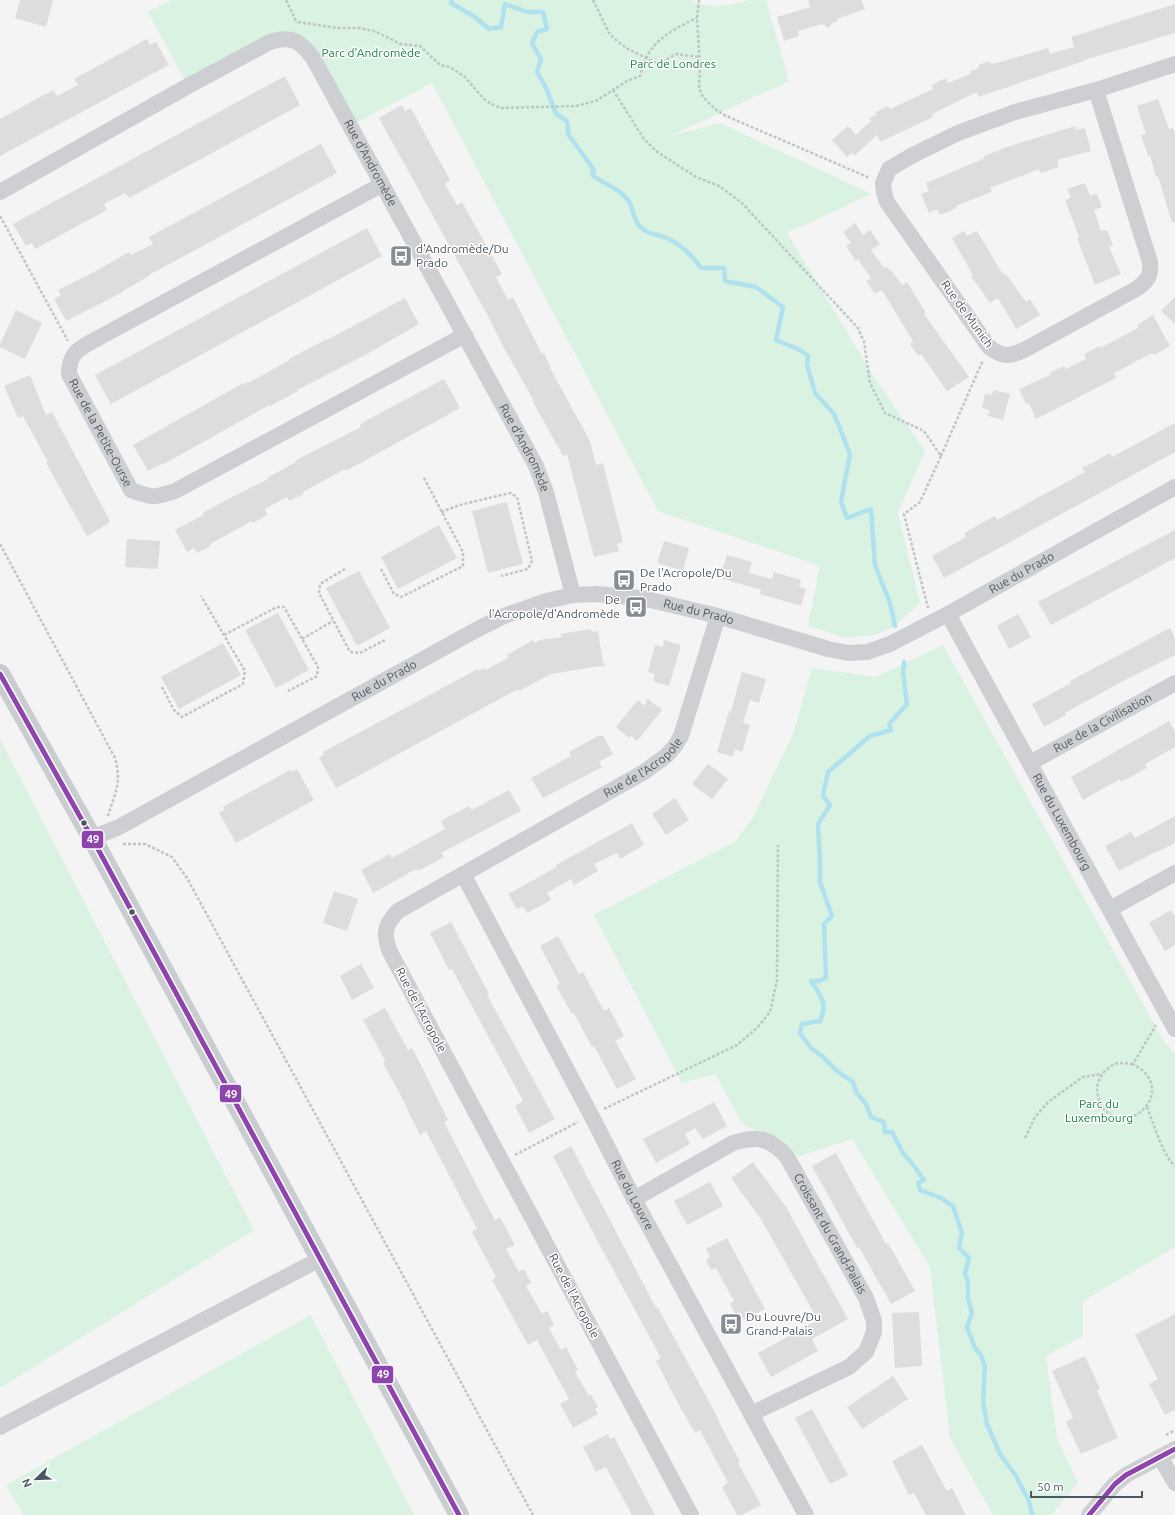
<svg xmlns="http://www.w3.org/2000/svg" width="1175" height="1515" font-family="Ubuntu,sans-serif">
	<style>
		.green { fill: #d9f2e2 }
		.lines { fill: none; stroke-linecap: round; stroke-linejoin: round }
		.stream { stroke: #afe2ee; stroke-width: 4.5 }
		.building { fill: #ddddde }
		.path { stroke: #bcc7c4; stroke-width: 2.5; stroke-dasharray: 3 2; stroke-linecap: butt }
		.minor { stroke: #cdcfd2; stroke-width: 16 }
		.major { stroke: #cacdd0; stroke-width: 20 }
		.bus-1-casing { stroke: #fff; stroke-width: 8 }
		.bus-1 { stroke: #8e44ad; stroke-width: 5 }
		.bus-dot { fill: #4a5660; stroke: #fff; stroke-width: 1.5 }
		.labels { text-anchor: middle; stroke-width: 3; stroke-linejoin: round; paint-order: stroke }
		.park-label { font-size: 12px; fill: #1a824c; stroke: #fff }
		.street-label { font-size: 12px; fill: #4a5660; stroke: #fff }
		.poi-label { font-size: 12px; fill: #4a5660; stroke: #fff; text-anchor: start }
		.line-badge { stroke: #fff; stroke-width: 1.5 }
		.badge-label { font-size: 11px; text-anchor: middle; font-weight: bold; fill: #fff }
	</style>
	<rect width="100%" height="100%" fill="#f4f4f4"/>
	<g class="green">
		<polygon points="171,0 691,0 700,4 715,6 730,5 749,0 766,0 789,81 670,136 720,123 871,194 787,233 873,375 925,451 898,513 920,603 895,626 874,635 846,638 808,626 820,566 658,511 432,83 350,126 313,58 290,39 188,86 148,12"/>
		<polygon points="943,645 1163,1040 1175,1054 1175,1247 1083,1301 1083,1336 1046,1356 1057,1438 1078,1483 1051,1515 993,1515 950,1438 930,1267 852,1139 799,1156 742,1123 715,1074 682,1083 594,915 736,841 753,817 793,734 812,668 876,677"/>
		<polygon points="0,739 254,1230 0,1388"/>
		<polygon points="311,1315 414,1515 23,1515 6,1485"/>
	</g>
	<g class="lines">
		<g class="stream">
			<path d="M 452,0 L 451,3 L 475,17 L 489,29 L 501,27 L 505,4 L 527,12 L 543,12 L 547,29 L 537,32 L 532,43 L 541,59 L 537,72 L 547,90 L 556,114 L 567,121 L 568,134 L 594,170 L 592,175 C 604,184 619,188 628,200 C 635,210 632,224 646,231 C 652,235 660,235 667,238 C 680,244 693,256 701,268 L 724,268 L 725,281 L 756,287 L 783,307 L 776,340 L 800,350 L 808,356 L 807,365 L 815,393 L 834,414 L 850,454 L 841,502 L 847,518 L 871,509 L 875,565 L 890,603 L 895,626"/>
			<path d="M 904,662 L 903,674 L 907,704 L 889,724 L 891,730 L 870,736 L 828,772 L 823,796 L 830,805 L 818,824 L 820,863 L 820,882 L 832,916 L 824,924 L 826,978 L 819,981 L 811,981 C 821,997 828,1002 820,1021 L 802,1024 L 800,1033 L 811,1048 L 822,1056 L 837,1071 L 853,1082 L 856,1092 L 866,1104 L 871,1117 L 884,1122 L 885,1132 L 892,1132 L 903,1153 L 911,1162 L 924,1180 L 918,1183 L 920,1190 L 941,1198 L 953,1206 L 962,1233 L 959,1248 L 969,1258 L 965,1274 L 968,1281 L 968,1298 L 972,1313 L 967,1327 L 975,1348 L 981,1355 L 985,1366 L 983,1401 L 987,1424 L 1000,1454 L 1016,1476 L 1029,1501 L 1032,1515"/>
		</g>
	</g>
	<g class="building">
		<polygon points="20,0 53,0 46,27 15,18"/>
		<polygon points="808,0 861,0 865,9 837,19 838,21 832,23 829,28 822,24 798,31 799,36 784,41 777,17 810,7"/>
		<polygon points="1175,4 1175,33 1084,60 1084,61 978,97 977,92 932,114 933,117 880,142 877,135 855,155 852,153 847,157 832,140 848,126 856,135 871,121 869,118 877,114 876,112 888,106 890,109 933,89 931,85 946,78 948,83 970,74 970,71 979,68 978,65 990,61 991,64 997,63 1048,48 1050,54 1074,47 1071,37"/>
		<polygon points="147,39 150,45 156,42 169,65 0,156 0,119 53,90 57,96 78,85 74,79"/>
		<polygon points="285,76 300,105 129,198 125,193 104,204 107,210 35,249 32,243 26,246 13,224"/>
		<polygon points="1158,99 1169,129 1173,128 1175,134 1175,222 1172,223 1158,176 1156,177 1150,155 1148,156 1141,135 1146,134 1137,106"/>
		<polygon points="402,105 405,111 411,108 450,180 445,184 457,205 462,202 502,274 496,277 508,300 513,297 542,354 544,353 551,368 550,368 590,441 596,465 603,463 623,542 617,544 619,551 594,557 567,454 563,456 532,400 533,399 504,348 488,316 379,118"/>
		<polygon points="1075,126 1076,130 1085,128 1091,151 1057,160 1059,167 1040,173 1039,169 990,188 992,192 956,206 957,208 940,215 937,209 929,213 921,194 929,191 926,183 985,158 984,156 1010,146"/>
		<polygon points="321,144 337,173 149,275 149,276 123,291 123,292 66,321 54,299 61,295 58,290 94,272 129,252 131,255 153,244 149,237"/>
		<polygon points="1085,183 1090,196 1097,194 1102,207 1094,210 1101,231 1107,230 1113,246 1109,247 1121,274 1095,285 1077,238 1079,237 1065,200 1071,198 1067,189"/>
		<polygon points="855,223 863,235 870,230 880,244 871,250 884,268 887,267 890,271 891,270 902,285 907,282 926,313 924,314 969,377 947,391 921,354 918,356 910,344 913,342 911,338 882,290 875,294 866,281 871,278 858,259 856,261 846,246 851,243 843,232"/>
		<polygon points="367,228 382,256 111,404 95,375"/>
		<polygon points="964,231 967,236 977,231 1000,270 1005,275 1006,274 1026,302 1030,299 1040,315 1016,329 998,298 990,303 971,276 973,275 952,238"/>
		<polygon points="1175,297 1175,324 1161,311"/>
		<polygon points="405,298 419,324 367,354 297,390 298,391 270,406 269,405 248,417 162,465 162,464 148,471 133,445 240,385 248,382 248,383 290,360 289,359 327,339 327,340"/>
		<polygon points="16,310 42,323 25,359 0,347 0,344"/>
		<polygon points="1153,315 1170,346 1154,355 1152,353 1114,373 1116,378 1036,419 1029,403 1026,404 1019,389 1050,375 1049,373 1064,366 1066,369 1086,359 1084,354 1100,346 1100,348 1138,328 1137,325"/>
		<polygon points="30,375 46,415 52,412 109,519 109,523 87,536 46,463 48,462 23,416 18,418 4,386"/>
		<polygon points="444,379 460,408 346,471 345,469 303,492 304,494 289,501 287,497 265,509 267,515 253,523 252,521 210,544 211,546 197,553 194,548 187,552 175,530 203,515 203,513 213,507 268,479 267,478 296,462 295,461 304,456 361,427 360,425 367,420"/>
		<polygon points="994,390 1010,394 1003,420 988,416 990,410 982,408 985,394 992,395"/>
		<polygon points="1175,423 1175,452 944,578 932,556 966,537 964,533 995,516 997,520 1085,472 1082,468 1096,461 1110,453 1112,457"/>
		<polygon points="507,502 523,564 488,573 472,511"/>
		<polygon points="439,525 457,558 398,589 381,557"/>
		<polygon points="1175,530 1175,558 1051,625 1038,602"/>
		<polygon points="127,539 160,541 158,569 125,567"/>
		<polygon points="664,541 689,548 683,571 657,563"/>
		<polygon points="727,555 752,562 749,573 772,579 774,572 801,580 799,587 806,589 801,606 760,594 761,590 720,578"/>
		<polygon points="359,571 390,628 357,646 326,588"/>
		<polygon points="278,613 309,670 276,688 245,630"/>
		<polygon points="1018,614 1031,637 1009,649 997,626"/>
		<polygon points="1170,628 1175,638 1175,655 1121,682 1065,713 1066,715 1044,727 1032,704 1071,683 1070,681 1081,675"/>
		<polygon points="591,629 592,632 598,631 603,662 606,665 604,665 604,667 600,666 551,674 519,691 518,689 336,788 319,758 324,755 323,752 478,669 479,671 484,668 486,670 508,658 507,655 533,640 535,643 540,640 562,637 561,634"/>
		<polygon points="664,640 681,645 669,686 653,681 655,674 648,672 655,645 663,647"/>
		<polygon points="223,643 241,675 179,709 161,677"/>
		<polygon points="742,672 766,679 759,703 750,700 743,723 750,725 742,752 735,749 733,757 717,752 729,711 731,711"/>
		<polygon points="647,698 662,710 637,741 631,736 629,738 616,727 638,700 645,706"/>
		<polygon points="1169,721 1175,732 1175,747 1145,764 1147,768 1121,782 1120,779 1083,800 1071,777"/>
		<polygon points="598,736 603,736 613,754 599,762 602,767 543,798 531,778 571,756 569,752"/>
		<polygon points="708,764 728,779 712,799 692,784"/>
		<polygon points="297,769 314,800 236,843 219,813 224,810 223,807 290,770 292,772"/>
		<polygon points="509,790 521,811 441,853 444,857 418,871 416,869 373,893 361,870 390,854 392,858 445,829 441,821 469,806 472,810"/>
		<polygon points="675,798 689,820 666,835 652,814"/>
		<polygon points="1175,816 1175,843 1159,851 1159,850 1119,871 1105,846 1131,832 1135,838"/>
		<polygon points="632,823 644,845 620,859 617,853 594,864 598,871 574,885 571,879 547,893 551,900 527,913 523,906 517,909 508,894 557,867 556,865"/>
		<polygon points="334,891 358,899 347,931 323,923"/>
		<polygon points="1171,910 1175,917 1175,945 1165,951 1149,923"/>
		<polygon points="451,922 489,994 487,995 555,1119 529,1133 515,1106 523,1101 452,969 449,970 430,933"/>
		<polygon points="558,936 579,974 583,972 604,1011 609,1008 624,1036 615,1041 636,1079 617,1089 594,1046 592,1047 574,1013 572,1014 556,986 560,984 540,946"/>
		<polygon points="361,964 374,988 352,1000 340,976"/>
		<polygon points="385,1008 408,1050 412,1048 422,1067 448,1120 444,1122 480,1192 495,1220 500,1217 515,1245 506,1249 519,1272 524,1269 531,1283 526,1286 542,1314 547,1311 554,1325 549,1328 561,1350 566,1347 578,1370 575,1372 589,1396 591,1394 598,1407 595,1409 598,1414 573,1428 560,1404 569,1399 537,1340 528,1345 499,1292 492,1280 496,1277 472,1232 477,1229 426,1131 420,1135 406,1107 407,1107 383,1063 386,1062 363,1020"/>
		<polygon points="714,1102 727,1126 703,1139 695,1128 685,1134 690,1144 656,1163 643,1139"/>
		<polygon points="571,1146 656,1308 658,1308 719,1420 718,1420 740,1462 738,1463 761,1505 742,1515 737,1515 722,1487 728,1483 700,1430 695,1433 679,1405 656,1361 661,1358 596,1238 553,1156"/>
		<polygon points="836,1153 886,1244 888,1243 915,1291 891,1304 859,1247 857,1248 812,1166"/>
		<polygon points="753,1162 786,1207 848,1319 812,1339 818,1351 771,1377 758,1353 818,1320 762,1221 731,1178"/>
		<polygon points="710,1182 723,1206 687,1225 674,1201"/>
		<polygon points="727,1238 765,1309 744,1320 740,1312 735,1314 730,1303 734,1301 729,1292 716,1268 711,1270 706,1260 710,1257 706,1249"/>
		<polygon points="919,1312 922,1366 895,1368 892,1313"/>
		<polygon points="1175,1314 1175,1410 1165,1415 1149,1384 1158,1379 1135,1335"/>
		<polygon points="1085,1356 1100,1389 1097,1390 1118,1438 1081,1454 1066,1422 1073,1418 1052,1371"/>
		<polygon points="893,1376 908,1399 862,1429 847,1407"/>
		<polygon points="812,1409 848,1475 830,1484 795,1418"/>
		<polygon points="608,1434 610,1439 614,1437 655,1515 632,1515 606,1467 596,1472 583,1447"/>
		<polygon points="922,1445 947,1491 952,1488 966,1515 926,1515 914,1493 909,1495 892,1461"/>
	</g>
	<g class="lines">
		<g class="path">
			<polyline points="286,0 297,23"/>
			<polyline points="593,0 609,33 617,41 628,49 658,64 676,54 700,57"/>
			<polyline points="699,0 697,18 700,68 699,88 703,97 715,109 726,116 870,178"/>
			<path d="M 298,22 L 338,28 L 359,28 L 374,31 L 401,44 L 420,46 L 440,65 L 450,67 L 465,77 L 483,98 L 491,104 L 501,108 L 576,106 L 596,101 L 627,81 L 640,76 C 643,67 645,57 651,50 C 661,35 682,25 697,18"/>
			<polyline points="613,90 644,139 656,151 696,177 719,186 742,203 858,328 864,342 870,383 885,413 924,431 941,456 920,502 904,514 928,608"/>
			<polyline points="0,216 68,341"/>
			<polyline points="941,456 983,360"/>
			<polyline points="441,512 460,505 510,493 517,497 532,561 528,569 501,576"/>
			<path d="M 0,544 L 115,758 C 122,784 115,792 108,816"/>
			<polyline points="345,569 320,584 319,593 350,652 360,653 385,640"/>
			<polyline points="381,569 394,594 401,597 463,566 463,552 423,476"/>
			<polyline points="224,635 277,607 284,607 318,667 317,676 288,691"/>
			<polyline points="302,639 333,621"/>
			<polyline points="162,687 174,710 182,717 243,684 245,671 201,596"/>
			<polyline points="123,844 145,844 172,857 187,878 533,1515"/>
			<path d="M 1133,1064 C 1128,1064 1119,1062 1115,1064 C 1103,1069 1094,1083 1098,1096 C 1099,1099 1100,1105 1102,1107 C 1128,1138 1171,1096 1143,1071 C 1140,1068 1136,1066 1133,1064 L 1156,1025"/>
			<path d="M 1147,1107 C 1153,1122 1163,1156 1175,1166"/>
			<polyline points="604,1109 737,1045 757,1028 770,1012 777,980 778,845"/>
			<polyline points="1025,1138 1035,1117 1048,1102 1083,1077 1101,1074"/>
			<polyline points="515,1155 578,1122"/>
			<polyline points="1166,1435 1175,1430"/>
		</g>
		<g class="minor">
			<path d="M 1096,90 L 1150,262 C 1151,275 1149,279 1138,288 L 1024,350 C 1009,357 1002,357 989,347 L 887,202 L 884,192 L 883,183 L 889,169 L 913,155 L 958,133 L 1015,112 L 1096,90 L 1175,64"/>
			<path id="s1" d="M 381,185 L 91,342 C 76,350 69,356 69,374 L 131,490 C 152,498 154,498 175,491 L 465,335"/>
			<path id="s2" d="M 0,192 L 188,86 L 270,42 C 292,35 300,41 313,58 L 536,466 L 546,492 L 573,595"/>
			<path id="s3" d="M 948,614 L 1175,1029"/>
			<path id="s4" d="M 1030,763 L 1175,683"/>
			<path id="s5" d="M 92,838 L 119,827 L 476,630 L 504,616 L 546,601 L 573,595 L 596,594 L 642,598 L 718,616 L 828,649 L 848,653 L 867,652 L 890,644 L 948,614 L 1175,487"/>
			<path id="s6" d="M 463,874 L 591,1115 L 634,1199 L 806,1515"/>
			<polyline points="1110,909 1175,873"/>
			<path id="s7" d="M 634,1199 L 733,1143 C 757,1135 770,1138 787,1157 L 866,1298 L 874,1321 L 874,1332 L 866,1352 L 849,1367 L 751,1414"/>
			<polyline points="0,1427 320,1259"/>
			<polyline points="1160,1457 1175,1483"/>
			<path id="s8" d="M 691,1515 L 390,952 C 383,933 384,926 398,911 L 644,772 L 666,756 L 675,746 L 681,736 L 718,616"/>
			<polyline points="1089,1515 1115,1484 1126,1475 1175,1449"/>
		</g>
		<polyline class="major" points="0,674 92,838 459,1515"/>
		<g class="bus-1-casing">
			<g id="bus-1">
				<polyline points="0,674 92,838 459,1515"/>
				<polyline points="1089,1515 1115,1484 1126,1475 1175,1449"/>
			</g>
		</g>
		<use href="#bus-1" class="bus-1"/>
	</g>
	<defs>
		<g id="bus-square" transform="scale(1.15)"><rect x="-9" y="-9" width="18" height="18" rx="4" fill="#868d94" stroke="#fff"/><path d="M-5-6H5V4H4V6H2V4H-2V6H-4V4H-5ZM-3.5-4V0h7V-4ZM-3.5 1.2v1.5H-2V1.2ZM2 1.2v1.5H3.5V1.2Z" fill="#fff"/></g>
	</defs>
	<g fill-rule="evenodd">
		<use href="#bus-square" x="401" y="256"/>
		<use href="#bus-square" x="624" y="580"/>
		<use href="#bus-square" x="636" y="607"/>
		<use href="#bus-square" x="731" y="1324"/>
	</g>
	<g class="bus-dot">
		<circle cx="84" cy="823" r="3.5"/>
		<circle cx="132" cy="912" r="3.5"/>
	</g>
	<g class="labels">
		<g class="park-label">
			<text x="371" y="57">Parc d'Andromède</text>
			<text x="673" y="68">Parc de Londres</text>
			<text x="1099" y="1108">Parc du<tspan x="1099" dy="14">Luxembourg</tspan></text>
		</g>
		<g class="street-label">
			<text dy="4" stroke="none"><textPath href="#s2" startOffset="479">Rue d'Andromède</textPath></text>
			<text transform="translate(967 314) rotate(54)" y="4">Rue de Munich</text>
			<text dy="4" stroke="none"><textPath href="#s1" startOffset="438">Rue de la Petite-Ourse</textPath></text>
			<text dy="4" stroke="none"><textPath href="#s2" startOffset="803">Rue d'Andromède</textPath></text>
			<text dy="4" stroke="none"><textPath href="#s5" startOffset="1016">Rue du Prado</textPath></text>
			<text dy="4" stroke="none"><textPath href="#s5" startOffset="668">Rue du Prado</textPath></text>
			<text dy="4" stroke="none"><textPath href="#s5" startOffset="332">Rue du Prado</textPath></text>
			<text dy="4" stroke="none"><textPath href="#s4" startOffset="83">Rue de la Civilisation</textPath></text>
			<text dy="4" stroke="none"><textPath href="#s8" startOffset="968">Rue de l'Acropole</textPath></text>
			<text dy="4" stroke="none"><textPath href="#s3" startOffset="237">Rue du Luxembourg</textPath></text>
			<text transform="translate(421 1010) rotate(62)" y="4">Rue de l'Acropole</text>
			<text dy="4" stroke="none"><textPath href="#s6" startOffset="363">Rue du Louvre</textPath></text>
			<text dy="4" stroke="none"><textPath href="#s7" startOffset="262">Croissant du Grand-Palais</textPath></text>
			<text transform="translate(574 1296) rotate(62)" y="4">Rue de l'Acropole</text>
		</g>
		<g class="poi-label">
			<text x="416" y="253">d'Andromède/Du<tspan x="416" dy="14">Prado</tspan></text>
			<text x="640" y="577">De l'Acropole/Du<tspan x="640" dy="14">Prado</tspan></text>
			<text x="620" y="604" text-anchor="end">De<tspan x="620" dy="14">l'Acropole/d'Andromède</tspan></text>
			<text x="746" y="1321">Du Louvre/Du<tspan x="746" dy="14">Grand-Palais</tspan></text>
		</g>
	</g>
	<g class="line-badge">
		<rect x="81" y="830" width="23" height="19" rx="4" fill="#8e44ad"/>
		<rect x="219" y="1084" width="23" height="19" rx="4" fill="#8e44ad"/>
		<rect x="371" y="1365" width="23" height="19" rx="4" fill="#8e44ad"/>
	</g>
	<g class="badge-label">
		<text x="93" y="843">49</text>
		<text x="231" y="1098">49</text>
		<text x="383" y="1378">49</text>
	</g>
	<g transform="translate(36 1479) rotate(247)" stroke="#ffffff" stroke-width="3" paint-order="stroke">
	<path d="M0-3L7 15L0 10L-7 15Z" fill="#4a5660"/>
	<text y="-6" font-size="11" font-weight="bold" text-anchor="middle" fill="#4a5660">N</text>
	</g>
	<path d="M1031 1491v6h111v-6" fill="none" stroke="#4a5660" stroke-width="2"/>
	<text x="1037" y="1491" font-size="12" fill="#4a5660" stroke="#ffffff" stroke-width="3" paint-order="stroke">50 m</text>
</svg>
